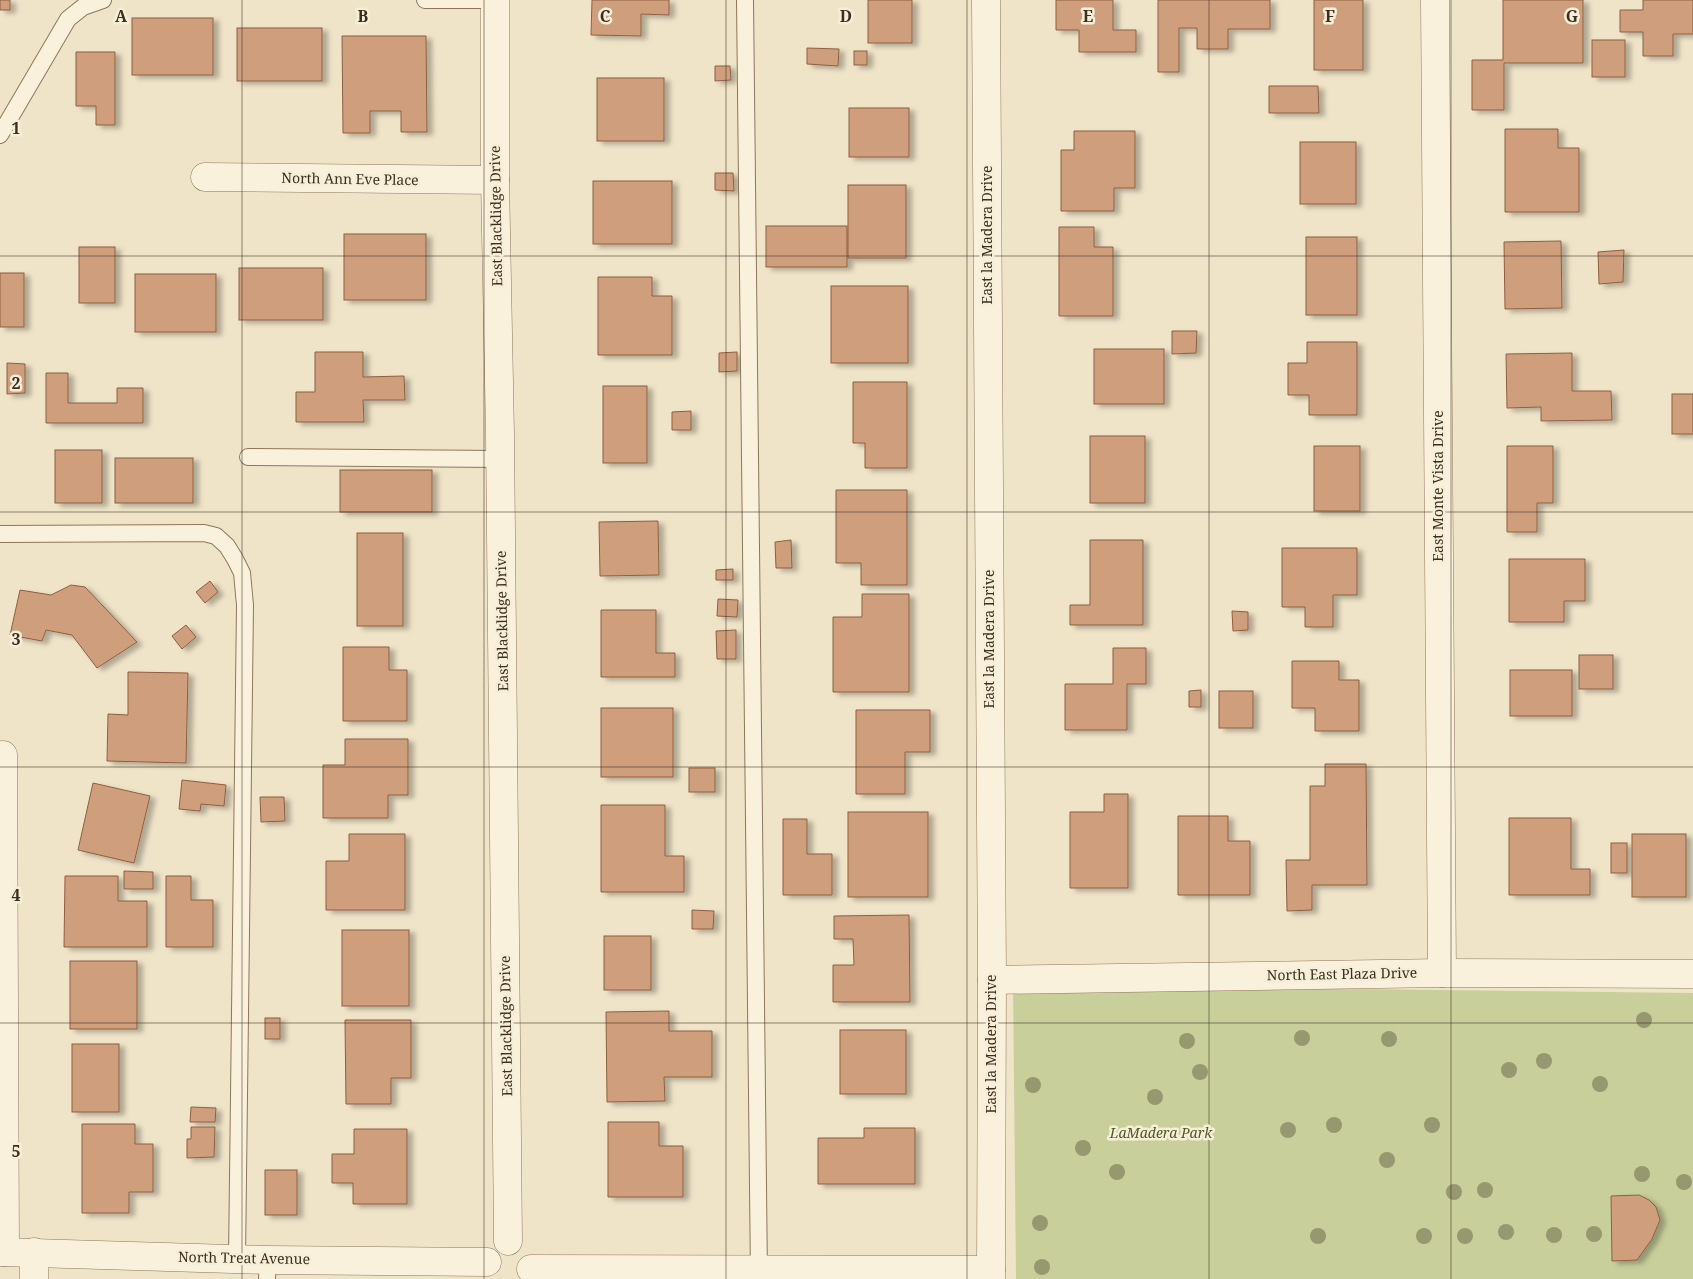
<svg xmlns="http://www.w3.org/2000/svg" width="1693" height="1279" font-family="'Noto Serif',serif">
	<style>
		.green { fill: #c9cf9b }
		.building { fill: #cf9f7d; stroke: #8d5f41; filter: url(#shadow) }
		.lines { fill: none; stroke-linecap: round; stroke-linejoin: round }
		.lane-casing { stroke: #8d765c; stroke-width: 18 }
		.street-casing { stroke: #8d765c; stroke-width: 29 }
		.lane { stroke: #faf1dc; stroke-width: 16 }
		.street { stroke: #faf1dc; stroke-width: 28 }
		.tree { fill: #96986f }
		.grid { fill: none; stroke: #3d2e20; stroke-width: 1; stroke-opacity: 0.55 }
		.labels { text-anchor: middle; stroke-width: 5; stroke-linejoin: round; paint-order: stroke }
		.street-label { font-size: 14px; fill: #3d2e20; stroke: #f7eed8 }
		.park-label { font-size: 14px; font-style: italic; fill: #4d5a26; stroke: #f7eed8 }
		.grid-label { font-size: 16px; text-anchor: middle; font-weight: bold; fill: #3d2e20; stroke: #f7eed8; stroke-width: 5; stroke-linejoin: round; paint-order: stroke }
	</style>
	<defs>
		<filter id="shadow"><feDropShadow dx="5.5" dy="3" stdDeviation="2.5" flood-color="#0004"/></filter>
	</defs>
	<rect width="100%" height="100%" fill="#f0e4c8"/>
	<polygon class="green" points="1013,985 1693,993 1693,1279 1016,1279"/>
	<g class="building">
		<rect x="0" y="0" width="10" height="10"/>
		<polygon points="592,0 669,0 669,15 641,14 641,36 591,35"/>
		<rect x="868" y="0" width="44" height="43"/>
		<polygon points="1056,0 1113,0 1113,30 1136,30 1136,52 1079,52 1079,30 1056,30"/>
		<polygon points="1158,0 1270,0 1270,29 1228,29 1228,49 1197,49 1197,28 1179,28 1179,72 1158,72"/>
		<rect x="1314" y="0" width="49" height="70"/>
		<polygon points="1503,0 1583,0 1583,63 1504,63 1504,110 1472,110 1472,60 1503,60"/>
		<polygon points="1643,0 1693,0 1693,34 1673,34 1673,56 1643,56 1643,32 1620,32 1620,10 1643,10"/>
		<rect x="132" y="18" width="81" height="57"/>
		<rect x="237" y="28" width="85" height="53"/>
		<polygon points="342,36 426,36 427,132 401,132 401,111 370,111 370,133 343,133"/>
		<rect x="1592" y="40" width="33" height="37"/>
		<polygon points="807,48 839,49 838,66 807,64"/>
		<rect x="854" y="51" width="13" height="14"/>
		<polygon points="76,52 115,52 115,125 96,125 96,106 76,106"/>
		<polygon points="715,66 730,66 731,80 715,81"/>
		<rect x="597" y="78" width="67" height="63"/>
		<polygon points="1269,86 1318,86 1319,113 1269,113"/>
		<rect x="849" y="108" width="60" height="49"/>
		<polygon points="1505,129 1558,129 1558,148 1579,148 1579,212 1505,212"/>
		<polygon points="1074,131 1135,131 1135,188 1114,188 1114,211 1061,211 1061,150 1074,150"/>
		<rect x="1300" y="142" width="56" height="62"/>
		<polygon points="715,173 733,173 734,191 715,190"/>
		<rect x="593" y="181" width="79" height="63"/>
		<rect x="848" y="185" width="58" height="73"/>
		<rect x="766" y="226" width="81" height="41"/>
		<polygon points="1059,227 1094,227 1094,247 1113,247 1113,316 1059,316"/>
		<rect x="344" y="234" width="82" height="66"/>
		<rect x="1306" y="237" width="51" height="78"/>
		<polygon points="1561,241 1562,308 1505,309 1504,242"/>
		<rect x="79" y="247" width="36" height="56"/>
		<polygon points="1624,250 1623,282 1599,284 1598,252"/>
		<rect x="239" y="268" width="84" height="52"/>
		<rect x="0" y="273" width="24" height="54"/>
		<rect x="135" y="274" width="81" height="58"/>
		<polygon points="598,277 652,277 652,296 672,296 672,355 598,355"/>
		<rect x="831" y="286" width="77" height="77"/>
		<polygon points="1172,331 1197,331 1196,353 1172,354"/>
		<polygon points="1307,342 1357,342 1357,415 1309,415 1309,395 1288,395 1288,363 1307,363"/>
		<rect x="1094" y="349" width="70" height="55"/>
		<polygon points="315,352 363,352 363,377 404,376 405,400 363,400 364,422 296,422 296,392 315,392"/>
		<polygon points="737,352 737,371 719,372 719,353"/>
		<polygon points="1572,353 1572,391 1611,391 1612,420 1541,421 1541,407 1507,408 1506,354"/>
		<polygon points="7,363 25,364 25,393 7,394"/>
		<polygon points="46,373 68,373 68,403 117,403 117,388 143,388 143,423 46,423"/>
		<polygon points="853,382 907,382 907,468 865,468 865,443 853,443"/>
		<rect x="603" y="386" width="44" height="77"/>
		<rect x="1672" y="394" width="21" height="40"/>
		<polygon points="691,411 691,430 672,430 672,412"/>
		<rect x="1090" y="436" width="55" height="67"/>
		<rect x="1314" y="446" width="46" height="65"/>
		<polygon points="1507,446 1553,446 1553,503 1537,503 1537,532 1507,532"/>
		<rect x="55" y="450" width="47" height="53"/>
		<rect x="115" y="458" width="78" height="45"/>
		<rect x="340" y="470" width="92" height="42"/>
		<polygon points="836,490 907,490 907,585 861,585 861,563 836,563"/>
		<polygon points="658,521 659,575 600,576 599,522"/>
		<rect x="357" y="533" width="46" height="93"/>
		<polygon points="791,540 792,568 776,568 775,542"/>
		<polygon points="1090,540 1143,540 1143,625 1070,625 1070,605 1090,605"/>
		<polygon points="1282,548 1357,548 1357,595 1333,595 1333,627 1305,627 1305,607 1282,607"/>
		<polygon points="1509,559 1585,559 1585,601 1564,601 1564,622 1509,622"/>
		<polygon points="733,569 733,580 716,580 716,570"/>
		<polygon points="210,581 218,592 205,603 196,592"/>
		<polygon points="71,585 85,587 137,642 97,668 72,635 46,630 42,641 10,635 20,590 51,595"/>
		<polygon points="862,594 909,594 909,692 833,692 833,617 862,617"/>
		<polygon points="718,599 738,600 737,617 717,616"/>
		<polygon points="601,610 656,610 656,653 675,653 675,677 601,677"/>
		<polygon points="1232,611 1248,612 1248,630 1233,631"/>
		<polygon points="186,625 196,637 182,649 172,636"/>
		<polygon points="736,630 736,659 717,659 716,631"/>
		<polygon points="343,647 389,647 389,670 407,670 407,721 343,721"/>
		<polygon points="1113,648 1146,648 1146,684 1127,684 1127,730 1065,730 1065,684 1113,684"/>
		<rect x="1579" y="655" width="34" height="34"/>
		<polygon points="1292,661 1339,661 1339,680 1359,680 1359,731 1315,731 1315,708 1292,708"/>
		<rect x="1510" y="670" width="62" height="46"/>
		<polygon points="128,672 188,673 186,763 107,761 108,714 128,715"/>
		<polygon points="1201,690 1201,707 1189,707 1189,691"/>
		<rect x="1219" y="691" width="34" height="37"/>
		<rect x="601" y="708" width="72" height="69"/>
		<polygon points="856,710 930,710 930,752 905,752 905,794 856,794"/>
		<polygon points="345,739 408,739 408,795 388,795 388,818 323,818 323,765 345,765"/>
		<polygon points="1325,764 1366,764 1367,885 1312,885 1312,910 1287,911 1286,860 1310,860 1310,786 1325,786"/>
		<rect x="689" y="768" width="26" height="24"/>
		<polygon points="182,780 226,785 224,806 201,804 200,811 179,809"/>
		<polygon points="93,783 150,796 134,863 78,850"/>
		<polygon points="1104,794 1128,794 1128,888 1070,888 1070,812 1104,812"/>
		<polygon points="260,797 284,797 285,821 261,822"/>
		<polygon points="601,805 665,805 665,856 684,856 684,892 601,892"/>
		<rect x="848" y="812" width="80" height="85"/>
		<polygon points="1178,816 1228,816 1228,841 1250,841 1250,895 1178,895"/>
		<polygon points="1509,818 1571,818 1571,869 1590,869 1590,895 1509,895"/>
		<polygon points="783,819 807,819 807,854 832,854 832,895 783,895"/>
		<polygon points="349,834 405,834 405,910 326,910 326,861 349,861"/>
		<rect x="1632" y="834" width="54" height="63"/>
		<rect x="1611" y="843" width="16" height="30"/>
		<polygon points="124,871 153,872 153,889 124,889"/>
		<polygon points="65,876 118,876 118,901 147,901 147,947 64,947"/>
		<polygon points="166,876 191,876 191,900 213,900 213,947 166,947"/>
		<polygon points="692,910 714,911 713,929 692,929"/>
		<polygon points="909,915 910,1002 833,1002 833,965 854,965 853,939 834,939 834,916"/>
		<rect x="342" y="930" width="67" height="76"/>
		<rect x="604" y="936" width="47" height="54"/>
		<rect x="70" y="961" width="67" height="68"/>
		<polygon points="669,1011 669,1031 712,1031 712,1077 664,1077 665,1101 607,1102 606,1012"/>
		<rect x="265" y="1018" width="15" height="21"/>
		<polygon points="345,1020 411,1020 411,1078 391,1078 391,1104 346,1104"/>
		<rect x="840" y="1030" width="66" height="64"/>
		<rect x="72" y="1044" width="47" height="68"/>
		<polygon points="191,1107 216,1108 215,1122 190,1122"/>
		<polygon points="608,1122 659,1122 659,1146 683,1146 683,1197 608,1197"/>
		<polygon points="82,1124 135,1124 135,1144 153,1144 153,1192 129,1192 129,1213 82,1213"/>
		<polygon points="191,1127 215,1127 214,1157 187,1158 187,1139 191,1139"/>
		<polygon points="864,1128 915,1128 915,1184 818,1184 818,1138 864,1138"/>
		<polygon points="354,1129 407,1129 407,1204 353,1204 353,1183 332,1183 332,1154 354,1154"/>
		<rect x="265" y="1170" width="32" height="45"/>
		<polygon points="1639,1195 1649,1200 1656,1207 1660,1220 1652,1239 1637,1260 1612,1261 1611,1196"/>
	</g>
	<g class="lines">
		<g class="lane-casing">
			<g id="lane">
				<polyline points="425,0 495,0"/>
				<polyline points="745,0 759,1277"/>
				<polyline points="0,135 68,19 83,7 103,0"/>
				<polyline points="248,457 500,459"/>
				<polyline points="0,534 204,533 216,536 227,546 235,559 242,573 245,605 237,1259"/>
				<polyline points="267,1279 268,1260"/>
			</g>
		</g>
		<g class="street-casing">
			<g id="street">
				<polyline points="495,0 495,180 500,434 508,1241"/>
				<polyline points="986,0 992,980 991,1279"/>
				<polyline points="1435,0 1442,973"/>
				<polyline points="205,177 495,180"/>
				<polyline points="3,755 5,1252"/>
				<polyline points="992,980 1442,973 1693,974"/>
				<polyline points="0,1252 268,1260 487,1262"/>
				<polyline points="34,1252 34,1279"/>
				<polyline points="531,1269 991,1270"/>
			</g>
		</g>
		<use href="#lane" class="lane"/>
		<use href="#street" class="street"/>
	</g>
	<g class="tree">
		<circle cx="1644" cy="1020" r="8"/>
		<circle cx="1302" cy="1038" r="8"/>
		<circle cx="1389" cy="1039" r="8"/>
		<circle cx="1187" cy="1041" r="8"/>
		<circle cx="1544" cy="1061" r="8"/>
		<circle cx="1509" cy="1070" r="8"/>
		<circle cx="1200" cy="1072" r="8"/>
		<circle cx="1600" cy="1084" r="8"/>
		<circle cx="1033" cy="1085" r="8"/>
		<circle cx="1155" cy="1097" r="8"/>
		<circle cx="1334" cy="1125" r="8"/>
		<circle cx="1432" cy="1125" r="8"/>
		<circle cx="1288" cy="1130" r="8"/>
		<circle cx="1083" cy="1148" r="8"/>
		<circle cx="1387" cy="1160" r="8"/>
		<circle cx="1117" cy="1172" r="8"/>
		<circle cx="1642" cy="1174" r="8"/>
		<circle cx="1684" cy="1182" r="8"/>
		<circle cx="1485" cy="1190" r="8"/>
		<circle cx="1454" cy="1192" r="8"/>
		<circle cx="1040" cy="1223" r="8"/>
		<circle cx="1506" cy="1232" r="8"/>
		<circle cx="1594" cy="1234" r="8"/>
		<circle cx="1554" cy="1235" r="8"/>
		<circle cx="1318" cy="1236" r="8"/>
		<circle cx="1424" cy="1236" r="8"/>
		<circle cx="1465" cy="1236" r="8"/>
		<circle cx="1042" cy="1267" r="8"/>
	</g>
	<path class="grid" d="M 242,0 L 242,1279M 484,0 L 484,1279M 726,0 L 726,1279M 967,0 L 967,1279M 1209,0 L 1209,1279M 1451,0 L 1451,1279M 0,256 L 1693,256M 0,512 L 1693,512M 0,767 L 1693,767M 0,1023 L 1693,1023"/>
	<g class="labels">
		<g class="street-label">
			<text transform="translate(350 179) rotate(1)" y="5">North Ann Eve Place</text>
			<text transform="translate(496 216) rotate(-91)" y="5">East Blacklidge Drive</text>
			<text transform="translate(987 235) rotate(-90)" y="5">East la Madera Drive</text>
			<text transform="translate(1438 486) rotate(-90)" y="5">East Monte Vista Drive</text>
			<text transform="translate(502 621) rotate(-91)" y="5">East Blacklidge Drive</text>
			<text transform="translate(989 639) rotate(-90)" y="5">East la Madera Drive</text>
			<text transform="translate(1342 974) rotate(-1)" y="5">North East Plaza Drive</text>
			<text transform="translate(506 1026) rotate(-91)" y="5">East Blacklidge Drive</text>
			<text transform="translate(991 1044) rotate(-90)" y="5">East la Madera Drive</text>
			<text transform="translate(244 1258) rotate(1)" y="5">North Treat Avenue</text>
		</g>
		<g class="park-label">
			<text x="1161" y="1138">LaMadera Park</text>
		</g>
	</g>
	<g class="grid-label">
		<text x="121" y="22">A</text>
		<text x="363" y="22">B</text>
		<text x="605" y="22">C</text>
		<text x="846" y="22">D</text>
		<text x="1088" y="22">E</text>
		<text x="1330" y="22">F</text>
		<text x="1572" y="22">G</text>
		<text x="16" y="134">1</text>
		<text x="16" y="389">2</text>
		<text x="16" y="645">3</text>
		<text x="16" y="901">4</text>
		<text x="16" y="1157">5</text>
	</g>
</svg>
